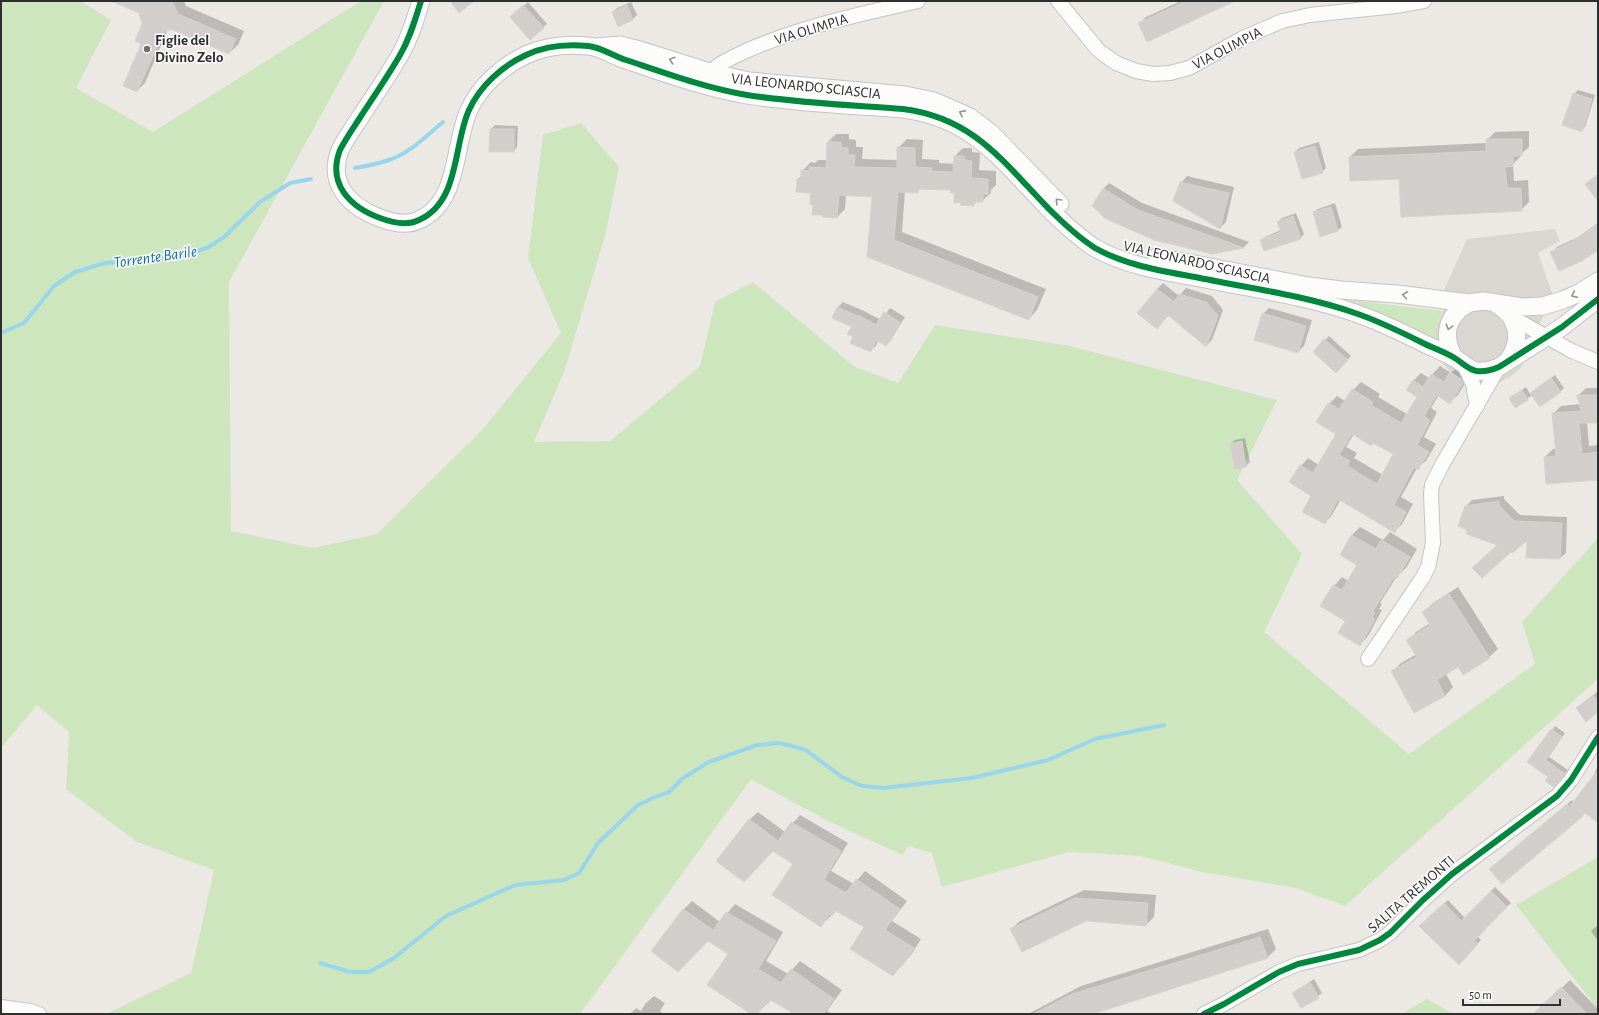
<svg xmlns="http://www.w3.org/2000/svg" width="1599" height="1015" font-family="'Alegreya Sans',sans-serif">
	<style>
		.green { fill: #cee6be }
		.plaza { fill: #dad6d2 }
		.shadow { fill: #0003; fill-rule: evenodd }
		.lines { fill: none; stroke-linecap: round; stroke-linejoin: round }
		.stream { stroke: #99d6ec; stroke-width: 4 }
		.building { fill: #d1cecb; stroke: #d7d4d0; fill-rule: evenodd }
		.minor-casing { stroke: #c5c4c5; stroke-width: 16 }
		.tertiary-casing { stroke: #c5c4c5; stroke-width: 19 }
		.minor { stroke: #fcfcfb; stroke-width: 14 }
		.tertiary { stroke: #fcfcfb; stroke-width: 17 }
		.cycleway-casing { stroke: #fff; stroke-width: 8 }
		.cycleway { stroke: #00873e; stroke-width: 6 }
		.oneway { stroke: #959594 }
		.poi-dot { fill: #706f6e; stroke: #fff; stroke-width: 1.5 }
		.labels { text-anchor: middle; stroke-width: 3; stroke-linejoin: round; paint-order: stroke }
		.street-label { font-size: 15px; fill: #2e2e2e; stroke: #fff }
		.poi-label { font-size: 15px; font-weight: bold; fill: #2e2e2e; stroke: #fff; text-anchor: start }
		.water-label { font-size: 16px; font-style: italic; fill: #0d6fa3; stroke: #fff }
	</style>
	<rect width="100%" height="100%" fill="#ece8e4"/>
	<g class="green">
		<polygon points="1,1 80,1 111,20 76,88 153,132 361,1 384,1 229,282 231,531 314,548 377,534 483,429 561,333 528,258 543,135 581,123 619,167 605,236 564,372 534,442 610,441 700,366 715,302 753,282 855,367 898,383 935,325 1070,346 1277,400 1237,480 1302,554 1264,632 1409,754 1535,664 1522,622 1598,538 1598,679 1345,906 1296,888 1202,872 1141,856 1069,852 942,887 932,853 908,846 903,855 830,822 751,779 580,1014 106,1014 191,973 214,870 137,842 66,789 69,732 37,705 1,748"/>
		<path d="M 1350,300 L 1443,311 C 1438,320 1435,330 1435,340 L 1367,308 L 1349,303 Z"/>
		<polygon points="1598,857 1598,1009 1516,905"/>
		<polygon points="1427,999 1453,1014 1401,1014"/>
	</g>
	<polygon class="plaza" points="1555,229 1560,241 1538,253 1552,293 1526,359 1520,369 1510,377 1500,382 1488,385 1473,384 1464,381 1450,372 1442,362 1437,350 1435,333 1437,325 1443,311 1445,288 1467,239"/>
	<g class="shadow">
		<polygon points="126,1 184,1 186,6 244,31 238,45 229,53 171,28 168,29 145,83 137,91 143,24 140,12"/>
		<polygon points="1181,1 1233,1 1140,23 1146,17"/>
		<polygon points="528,2 547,24 543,27 515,14"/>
		<polygon points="631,2 637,15 633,19 618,25 613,12 617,8"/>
		<polygon points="1578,90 1595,95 1585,127 1581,131 1574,94"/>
		<polygon points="495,125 518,126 517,147 514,151 491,129"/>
		<polygon points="1529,131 1529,147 1520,155 1520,157 1513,164 1514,181 1528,180 1529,202 1521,210 1400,178 1350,157 1358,149 1487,143 1487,140 1495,132"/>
		<polygon points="836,134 849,134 849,139 856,140 856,147 863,147 862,159 898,160 898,148 907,139 923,140 922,159 939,160 939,163 955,164 955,156 963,148 972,148 972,152 980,153 979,170 996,171 996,185 991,190 991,193 982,201 977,201 974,205 962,201 952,189 921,188 917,192 905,191 902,232 1046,289 1037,310 1029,319 868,257 873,196 846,194 845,209 837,217 823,214 814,204 811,192 797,180 802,175 802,171 811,162 815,163 818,160 827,160 828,142"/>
		<polygon points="1319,142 1326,168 1322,172 1295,152 1299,148"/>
		<polygon points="1187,176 1234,187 1226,222 1220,228 1181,183"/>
		<polygon points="1109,183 1142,203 1249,242 1244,247 1212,253 1154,239 1103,189"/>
		<polygon points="1335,203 1342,227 1338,230 1314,212 1318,209"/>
		<polygon points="1296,213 1304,234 1301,238 1265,250 1261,240 1265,237 1281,230 1278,222 1282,218"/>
		<polygon points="1598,223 1598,248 1552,252 1557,247 1578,237"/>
		<polygon points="1163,283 1179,296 1186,288 1212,296 1223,310 1212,340 1206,346 1169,315 1157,328 1157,289"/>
		<polygon points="843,302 864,311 881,320 890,308 905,317 891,340 886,345 878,340 876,346 870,351 854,337 853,326 833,317 838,307"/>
		<polygon points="1269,308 1312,320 1304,346 1298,352 1263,314"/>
		<polygon points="1329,336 1351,356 1340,368 1314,352"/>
		<path d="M 1459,365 L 1470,375 L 1458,395 L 1450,402 L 1439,395 L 1431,408 L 1437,412 L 1424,437 L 1436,444 L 1426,461 L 1417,468 L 1401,497 L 1413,504 L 1402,524 L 1395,531 L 1341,499 L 1332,515 L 1325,523 L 1301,466 L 1308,458 L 1319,465 L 1337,434 L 1329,404 L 1337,396 L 1345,401 L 1353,390 L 1361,382 L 1380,394 L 1378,397 L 1407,414 L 1418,396 L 1413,381 L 1421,373 L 1429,378 L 1440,366 L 1451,373 ZM 1354,434 L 1374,442 L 1394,454 L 1383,475 L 1354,458 L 1357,453 L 1346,447 Z"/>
		<polygon points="1555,375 1564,388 1560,392 1532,395 1527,399 1510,398 1526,387 1530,394"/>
		<polygon points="1586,388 1598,388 1598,422 1587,422 1589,446 1598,445 1598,479 1545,457 1553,449 1557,449 1553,414 1561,406 1580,404 1578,396"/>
		<polygon points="1245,438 1250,462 1246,466 1235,468 1231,444 1235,440"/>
		<polygon points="1504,496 1504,499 1520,515 1567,517 1566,553 1560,558 1528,539 1498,545 1469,529 1466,506 1472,500"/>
		<polygon points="1360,527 1383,540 1390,532 1417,549 1406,568 1397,576 1380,603 1382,604 1379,609 1382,610 1368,636 1360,645 1346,620 1334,586 1342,577 1348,581 1358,564 1342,554 1352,535"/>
		<polygon points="1458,587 1498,649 1489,657 1464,674 1458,666 1446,674 1453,687 1445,696 1393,671 1401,663 1417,654 1408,640 1416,632 1430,623 1424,612 1432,604"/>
		<polygon points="1597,692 1598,711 1581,705"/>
		<polygon points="1555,726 1565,733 1549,757 1568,770 1557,782 1529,762"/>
		<polygon points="1598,766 1598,819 1585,812 1495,865 1572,800 1574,803 1590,782"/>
		<polygon points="758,812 785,832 800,815 848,843 831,871 854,884 865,871 907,901 892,921 921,939 911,955 893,975 865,927 837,910 820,926 794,864 749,820"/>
		<polygon points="1495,887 1511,903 1477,936 1481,940 1459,964 1421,926 1448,900 1465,918"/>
		<polygon points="1084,890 1156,895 1154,917 1146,925 1086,920 1011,929 1020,921"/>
		<polygon points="692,901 720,922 735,904 783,932 766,961 788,974 800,961 842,990 827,1011 832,1014 796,1014 771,999 757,1014 753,1014 729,954 708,940 652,951 684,909"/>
		<polygon points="1598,925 1598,941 1591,931"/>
		<polygon points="1268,929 1276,949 1268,957 1089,1014 1028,1014 1081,986"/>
		<polygon points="1314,979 1322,993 1302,1007 1293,993"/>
		<polygon points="1570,980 1598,1009 1598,1014 1544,1014 1539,1010"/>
		<polygon points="654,996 665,1003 660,1011 664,1014 630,1014 636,1008 641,1011 645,1004"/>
	</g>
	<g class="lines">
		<g class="stream">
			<path d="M 355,168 C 367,166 378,164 389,160 C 410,153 426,136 443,122"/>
			<polyline points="1,333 24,323 54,286 75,272 105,263 167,258 189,254 209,247 224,237 260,202 290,183 311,179"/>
			<polyline points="320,963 350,972 369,972 394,958 446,916 515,885 564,880 579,873 598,843 638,805 653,798 669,792 683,778 709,762 757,745 780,743 806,750 842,777 862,786 883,788 972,778 1048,760 1095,739 1164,725"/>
		</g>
	</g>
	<g class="building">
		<polygon points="111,1 172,1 178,14 236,39 229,54 171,29 163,33 137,92 123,86 141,44 135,41 142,24 139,13"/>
		<polygon points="450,1 474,1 459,13"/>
		<polygon points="1186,1 1235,1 1147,42 1138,23"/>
		<polygon points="523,5 544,28 530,40 510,17"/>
		<polygon points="627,5 633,20 618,27 612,12"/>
		<polygon points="1573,93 1592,99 1582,132 1562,125"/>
		<polygon points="490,129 514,129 514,152 489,152"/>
		<polygon points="1486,139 1522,139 1522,156 1513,156 1513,166 1505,167 1507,188 1521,188 1522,211 1401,217 1399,179 1350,181 1349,157 1486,151"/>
		<polygon points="827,142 841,142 841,147 848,148 848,155 855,155 854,167 897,168 897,147 915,148 915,167 932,168 931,171 953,172 954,156 964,156 964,160 972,161 971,178 988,179 988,194 983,194 983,202 974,202 974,206 960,205 961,202 954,203 954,193 950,193 950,190 918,189 918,193 898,192 894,240 1038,297 1029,320 867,257 872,197 839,195 837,218 822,217 822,215 812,215 813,205 810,205 810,193 796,192 797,179 801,180 801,170 809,171 809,167 826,168"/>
		<polygon points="1315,146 1323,173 1302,179 1294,152"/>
		<polygon points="1598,174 1598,201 1585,184"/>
		<polygon points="1180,182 1229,193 1220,229 1173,201"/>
		<polygon points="1103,188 1136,209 1244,248 1212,254 1154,240 1106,219 1092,206"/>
		<polygon points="1331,207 1338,231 1320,237 1313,212"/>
		<polygon points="1293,216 1301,239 1264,251 1260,240 1281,232 1277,222"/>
		<polygon points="1598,224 1598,250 1582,261 1559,271 1550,252 1571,242"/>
		<polygon points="1157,289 1174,302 1179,294 1206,302 1218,316 1206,347 1168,315 1157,329 1137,313"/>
		<polygon points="837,307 858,316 858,315 876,325 884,312 901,323 886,346 876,340 871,352 850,343 853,337 847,334 852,327 832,318"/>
		<polygon points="1262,313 1306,326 1298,353 1254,340"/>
		<polygon points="1324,339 1348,360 1336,373 1313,352"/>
		<path d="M 1450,372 L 1461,379 L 1463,383 L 1450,404 L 1437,395 L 1424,416 L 1430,421 L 1417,445 L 1429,452 L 1418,470 L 1414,467 L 1394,505 L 1406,512 L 1395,533 L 1338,499 L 1325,524 L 1302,512 L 1311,496 L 1289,482 L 1300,465 L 1313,473 L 1336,434 L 1316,422 L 1328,403 L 1339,409 L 1352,389 L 1373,402 L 1371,405 L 1401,423 L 1417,397 L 1406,390 L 1413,380 L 1423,387 L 1431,374 L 1444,382 ZM 1352,434 L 1371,446 L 1373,443 L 1393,454 L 1377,484 L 1347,466 L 1350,461 L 1339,455 Z"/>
		<polygon points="1551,378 1561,392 1540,407 1530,393"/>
		<polygon points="1522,390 1528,400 1515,408 1509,398"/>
		<polygon points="1577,395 1598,395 1598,423 1579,423 1582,454 1598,452 1598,480 1546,484 1544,457 1556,456 1552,413 1581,411"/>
		<polygon points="1242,441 1246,467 1235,469 1230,444"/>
		<polygon points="1499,501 1499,505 1514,521 1562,523 1560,559 1526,558 1527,541 1512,553 1511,552 1482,578 1472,568 1497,545 1466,534 1467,530 1458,526 1465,506"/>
		<polygon points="1351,535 1376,549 1381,540 1410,557 1397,578 1395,576 1373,611 1375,613 1372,617 1375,619 1360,646 1338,633 1345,621 1320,606 1333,585 1342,590 1357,565 1340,555"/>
		<polygon points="1449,594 1490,658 1463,675 1458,667 1437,680 1445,696 1414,713 1391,671 1417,657 1406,640 1430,625 1422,612"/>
		<polygon points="1593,695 1598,701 1598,712 1586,722 1576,708"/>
		<polygon points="1551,729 1562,737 1546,760 1565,774 1554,787 1545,781 1548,777 1527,762"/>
		<polygon points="1598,770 1598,823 1585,813 1581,818 1502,884 1489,869 1567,804 1569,807"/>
		<polygon points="749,819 778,841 791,822 841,851 824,880 846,893 856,879 900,909 885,930 914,948 903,965 901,964 893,976 850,949 864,927 836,911 832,916 829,914 821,927 772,895 793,864 773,851 744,882 716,861"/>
		<polygon points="1491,891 1507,907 1474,941 1478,944 1459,965 1419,926 1444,903 1461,921"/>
		<polygon points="1075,898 1148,903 1146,926 1086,921 1022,952 1010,929"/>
		<polygon points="683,909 713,930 726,912 776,941 758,969 781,983 791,969 834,999 823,1014 794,1014 771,1000 767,1005 764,1004 757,1014 751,1014 707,985 728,954 708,941 678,972 651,951"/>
		<polygon points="1260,937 1268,958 1093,1014 1033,1014 1072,994"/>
		<polygon points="1310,982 1319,998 1301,1008 1292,993"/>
		<polygon points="1561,987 1587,1014 1533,1014"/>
	</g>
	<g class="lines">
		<g class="minor-casing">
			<g id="minor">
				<polyline points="1058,1 1099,51 1116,63 1136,71 1153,74 1170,73 1189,68 1243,38 1282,21 1310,15 1396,6 1424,1"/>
				<path d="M 704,77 C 717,64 733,57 748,50 C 803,26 861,14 918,1"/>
				<polyline points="1511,317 1572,351 1598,362"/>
				<polyline points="1465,367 1473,384 1477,406"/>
				<polyline points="1368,659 1423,577 1428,567 1433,543 1431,494 1432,485 1443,463 1499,367"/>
				<polyline points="1,1007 30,1011 39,1014"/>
				<polyline points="1204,1014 1224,1004 1279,972 1298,964 1359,950 1380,940 1390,933 1423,900 1452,874 1557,796 1571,780 1598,737"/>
			</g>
		</g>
		<g class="tertiary-casing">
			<g id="tertiary">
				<path d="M 421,1 C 415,20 410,38 400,55 C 388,76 374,96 361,116 C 354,127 346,138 340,150 C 327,184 350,207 380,218 C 393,223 407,226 419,220 C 460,202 453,145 469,110 C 480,86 502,66 526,55 C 545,46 567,44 588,46 C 601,47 613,56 626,60 C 665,73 706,88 747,95 C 798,103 851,105 903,109 C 974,118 1003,162 1049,209 C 1063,223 1078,237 1095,248 C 1125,265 1161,271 1195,277 C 1248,288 1303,295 1355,313 C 1379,321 1401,332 1423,343 C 1433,348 1444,352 1453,357 C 1462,362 1466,368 1476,371 C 1484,372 1492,370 1499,367 L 1562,327 L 1598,299"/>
				<polyline points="596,47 620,45 640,50 713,73 749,81 905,95 934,101 970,117 990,132 1060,204"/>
				<polyline points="1157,257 1309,286 1341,290 1397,294 1469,303 1483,301 1522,307 1543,306 1563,300 1579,293 1598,281"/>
				<path d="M 1496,304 C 1518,316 1523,340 1508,360"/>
				<path d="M 1454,358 C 1442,335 1446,316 1469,303"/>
			</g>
		</g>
		<use href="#minor" class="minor"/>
		<use href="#tertiary" class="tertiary"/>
		<g class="cycleway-casing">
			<g id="cycleway">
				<path d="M 421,1 C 415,20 410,38 400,55 C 388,76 374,96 361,116 C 354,127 346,138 340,150 C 327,184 350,207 380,218 C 393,223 407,226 419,220 C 460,202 453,145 469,110 C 480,86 502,66 526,55 C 545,46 567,44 588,46 C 601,47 613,56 626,60 C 665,73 706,88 747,95 C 798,103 851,105 903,109 C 974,118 1003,162 1049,209 C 1063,223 1078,237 1095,248 C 1125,265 1161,271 1195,277 C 1248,288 1303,295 1355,313 C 1379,321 1401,332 1423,343 C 1433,348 1444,352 1453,357 C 1462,362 1466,368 1476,371 C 1484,372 1492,370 1499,367 L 1562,327 L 1598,299"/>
				<polyline points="1204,1014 1224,1004 1279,972 1298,964 1359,950 1380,940 1390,933 1423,900 1452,874 1557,796 1571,780 1598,737"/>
			</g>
		</g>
		<use href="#cycleway" class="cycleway"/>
	</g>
	<defs><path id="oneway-chevron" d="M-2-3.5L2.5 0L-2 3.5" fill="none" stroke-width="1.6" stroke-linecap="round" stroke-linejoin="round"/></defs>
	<g class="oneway">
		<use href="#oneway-chevron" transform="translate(672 60) rotate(-162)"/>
		<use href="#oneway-chevron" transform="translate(962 113) rotate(-152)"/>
		<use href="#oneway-chevron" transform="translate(1058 201) rotate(-134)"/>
		<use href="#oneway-chevron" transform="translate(1405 295) rotate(-173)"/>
		<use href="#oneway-chevron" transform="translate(1574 295) rotate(156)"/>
		<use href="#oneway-chevron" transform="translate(1449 327) rotate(105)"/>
	</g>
	<circle class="poi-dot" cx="147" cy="49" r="4"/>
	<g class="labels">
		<g class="street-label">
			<text transform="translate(811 29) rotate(-17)" y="5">VIA OLIMPIA</text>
			<text transform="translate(1227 48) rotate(-27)" y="5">VIA OLIMPIA</text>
			<text transform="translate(806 86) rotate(6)" y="5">VIA LEONARDO SCIASCIA</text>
			<text transform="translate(1197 262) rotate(13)" y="5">VIA LEONARDO SCIASCIA</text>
			<text transform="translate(1411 894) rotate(-41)" y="5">SALITA TREMONTI</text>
		</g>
		<g class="poi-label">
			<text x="155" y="45">Figlie del<tspan x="155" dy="17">Divino Zelo</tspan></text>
		</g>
		<g class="water-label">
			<text transform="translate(155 256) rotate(-8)" y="6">Torrente Barile</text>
		</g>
	</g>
	<rect width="1599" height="1015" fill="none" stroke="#2e2e2e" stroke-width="4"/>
	<path d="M1463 999v6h97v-6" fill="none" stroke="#2e2e2e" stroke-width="2"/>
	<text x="1469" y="999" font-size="12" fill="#2e2e2e" stroke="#ffffff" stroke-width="3" paint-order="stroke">50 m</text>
</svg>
